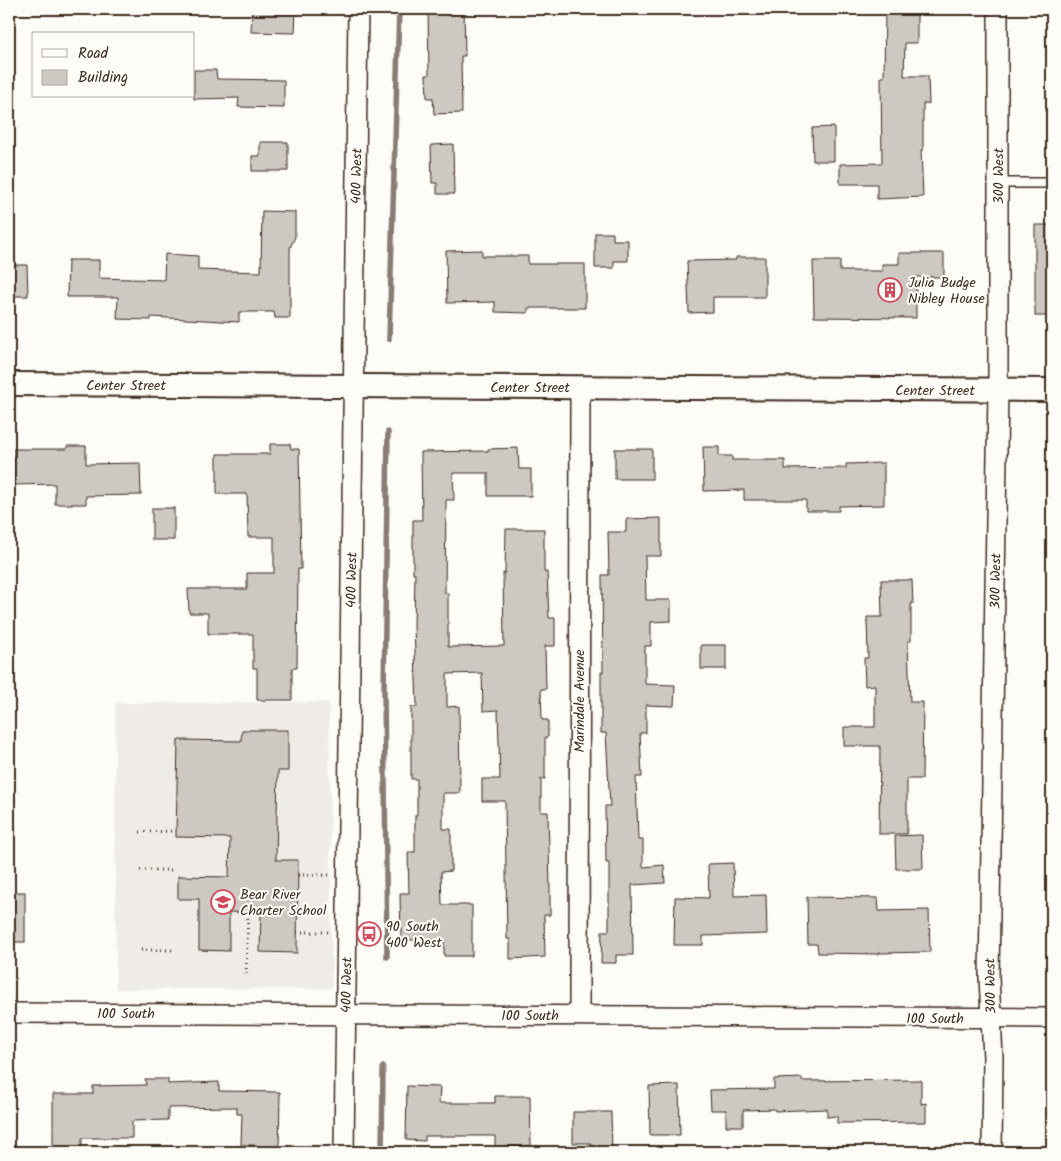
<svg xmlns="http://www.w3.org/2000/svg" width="1061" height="1161" font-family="Kalam,sans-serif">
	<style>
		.built { fill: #efece7 }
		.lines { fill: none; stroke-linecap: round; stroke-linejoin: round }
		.stream { stroke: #887d74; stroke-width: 5.5 }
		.building { fill: #cdc8c2; stroke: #3b2a1e }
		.service-casing { stroke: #3b2a1e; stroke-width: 12 }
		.minor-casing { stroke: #3b2a1e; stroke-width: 22 }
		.tertiary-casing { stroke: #3b2a1e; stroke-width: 26 }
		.path { stroke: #3b2a1e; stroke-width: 3; stroke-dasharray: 1 4; stroke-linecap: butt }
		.service { stroke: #fdfcf7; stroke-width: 9 }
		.minor { stroke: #fdfcf7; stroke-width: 19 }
		.tertiary { stroke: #fdfcf7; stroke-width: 22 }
		.labels { text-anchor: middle; stroke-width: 4; stroke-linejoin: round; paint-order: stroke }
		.street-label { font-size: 14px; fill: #3b2a1e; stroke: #fdfcf7 }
		.poi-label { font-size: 14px; fill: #3b2a1e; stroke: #fdfcf7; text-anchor: start }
	</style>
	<rect width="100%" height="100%" fill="#fdfcf7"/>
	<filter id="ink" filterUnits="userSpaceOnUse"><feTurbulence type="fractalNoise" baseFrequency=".02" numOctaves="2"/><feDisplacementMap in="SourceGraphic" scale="10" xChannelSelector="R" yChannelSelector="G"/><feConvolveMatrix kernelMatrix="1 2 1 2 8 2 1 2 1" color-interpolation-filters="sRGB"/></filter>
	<g filter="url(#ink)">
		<polygon class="built" points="329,702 332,989 116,989 115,703"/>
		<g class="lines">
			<g class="stream">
				<polyline points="389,339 399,9"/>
				<polyline points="387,957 384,690 388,432"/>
				<polyline points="382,1152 383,1067"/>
			</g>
		</g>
		<g class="building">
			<polygon points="252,9 296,9 295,33 251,32"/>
			<polygon points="428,9 464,9 465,56 461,56 462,113 434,114 433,98 427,98 426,75 429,75"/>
			<polygon points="885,9 917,9 917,43 905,43 904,76 928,76 929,104 923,104 923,150 921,150 923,197 877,199 877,184 840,184 840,164 882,163 881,77 884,77"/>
			<polygon points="194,70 216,70 217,79 284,80 284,108 238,107 239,98 194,99"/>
			<polygon points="834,127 834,161 813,161 812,128"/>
			<polygon points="260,142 288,142 288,171 252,171 252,156 260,156"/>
			<polygon points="453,144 454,194 437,194 437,183 432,183 431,145"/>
			<polygon points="262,211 295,212 295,237 290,248 290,318 275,318 274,312 239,312 239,322 151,317 151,320 117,319 118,297 67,297 68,260 99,260 99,278 164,280 165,254 198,256 198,270 261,272"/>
			<rect x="1035" y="225" width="17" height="91"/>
			<polygon points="595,233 613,233 613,240 628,240 628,261 614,261 614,268 595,268"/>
			<polygon points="482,250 482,256 528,256 528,264 585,264 585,308 528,308 528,313 495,312 495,302 447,303 446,251"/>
			<polygon points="899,253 944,253 944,277 916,277 916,318 814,317 813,261 840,261 840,271 882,271 882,264 899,264"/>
			<polygon points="736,257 765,257 765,297 713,297 713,312 689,313 687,261 736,260"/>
			<polygon points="9,265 27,265 28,296 9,296"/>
			<polygon points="270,444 290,444 291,449 299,449 301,569 298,569 297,668 292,668 292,700 257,700 257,668 253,668 253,634 208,634 208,613 189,613 188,589 247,589 247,573 274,573 274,537 248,537 247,494 217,494 217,454 270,454"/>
			<polygon points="67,446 86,446 86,464 140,463 141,495 86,496 86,504 55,504 55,484 14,485 13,449 67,449"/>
			<polygon points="703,447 719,447 719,456 732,456 732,460 785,460 785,469 846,468 846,464 884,463 884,505 839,506 839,511 806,511 806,500 744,500 744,490 704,491"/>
			<polygon points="518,448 519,469 531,469 531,496 488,496 488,473 453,473 454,500 446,500 445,593 448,593 448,647 504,646 503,573 505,573 506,529 544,529 544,572 547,572 549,618 555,618 555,646 545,646 546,689 541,689 542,720 548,720 548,737 545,737 545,779 541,779 541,812 548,812 550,887 550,915 544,915 545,957 510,959 510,939 507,939 505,801 482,801 482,779 500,779 498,710 483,711 482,673 447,674 447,707 459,706 460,793 443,793 443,829 451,829 451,871 441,872 442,905 472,905 472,956 444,956 444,940 401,940 400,893 409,893 408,852 415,852 415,815 417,815 417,779 411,779 411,707 417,707 414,626 415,573 413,573 413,520 422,520 421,452 488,451 488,449"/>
			<rect x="615" y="449" width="37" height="30"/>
			<rect x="152" y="508" width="22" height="32"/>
			<polygon points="661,518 661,556 645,556 646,600 671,600 671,621 651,622 651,646 645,646 645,684 675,685 674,706 646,705 646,733 640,733 642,777 636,777 638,840 643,840 643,867 664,865 665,883 632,885 633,955 616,955 616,963 601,963 602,931 609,931 609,863 606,863 605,806 610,806 606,733 601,733 601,672 603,672 602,575 609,575 608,532 626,532 626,519"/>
			<polygon points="881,580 912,580 913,604 911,604 911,641 908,641 910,702 923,702 922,779 907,779 907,834 879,834 880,746 844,746 844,727 875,727 875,685 865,686 864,658 868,658 867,617 882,617"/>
			<rect x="701" y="645" width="25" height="24"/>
			<polygon points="242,730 288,730 288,771 278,771 276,860 298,860 297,953 260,952 261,913 229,912 229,951 199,950 199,899 178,899 178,876 229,877 230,838 176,837 178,740 241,741"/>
			<polygon points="922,835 923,869 896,869 895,836"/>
			<polygon points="733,863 734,896 766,895 767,934 703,936 703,945 674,945 675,897 709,898 708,864"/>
			<rect x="9" y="892" width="16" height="50"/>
			<polygon points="807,897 878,898 879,911 929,910 930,952 879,953 879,954 818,953 817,944 808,944"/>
			<polygon points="802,1078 802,1081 921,1080 921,1104 926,1103 926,1122 837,1123 837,1116 827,1117 827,1109 775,1111 775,1109 743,1110 743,1126 726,1126 726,1110 711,1110 710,1090 774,1089 774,1079"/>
			<polygon points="145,1079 168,1079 168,1084 219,1082 219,1091 280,1092 279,1152 257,1152 257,1145 241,1145 242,1114 237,1114 237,1107 168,1108 168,1120 132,1121 132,1138 82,1138 82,1152 53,1152 53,1094 93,1094 93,1086 146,1085"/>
			<polygon points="679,1085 680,1135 650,1135 649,1086"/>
			<polygon points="407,1086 440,1087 439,1103 495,1103 495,1096 530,1096 531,1146 495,1147 495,1136 425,1136 425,1141 406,1140"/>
			<polygon points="573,1112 611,1112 612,1152 591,1152 591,1143 573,1143"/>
		</g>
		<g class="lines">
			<g class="service-casing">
				<polyline id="service" points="998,183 1052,183"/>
			</g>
			<g class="minor-casing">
				<g id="minor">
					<polyline points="9,1013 1052,1018"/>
					<polyline points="579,1015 580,387"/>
					<polyline points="344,1152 358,9"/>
					<polyline points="992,1152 993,1058 989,977 998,390 998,9"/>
				</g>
			</g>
			<g class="tertiary-casing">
				<polyline id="tertiary" points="9,384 1052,390"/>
			</g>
			<g class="path">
				<polyline points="140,832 174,831"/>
				<polyline points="140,870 174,870"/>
				<polyline points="298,875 330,875"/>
				<polyline points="297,932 329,932"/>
				<polyline points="141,950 174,950"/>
				<polyline points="246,974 248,912"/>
			</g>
			<use href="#service" class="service"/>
			<use href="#minor" class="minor"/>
			<use href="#tertiary" class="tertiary"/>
		</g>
	</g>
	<defs>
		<g id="building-ring" transform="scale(1.25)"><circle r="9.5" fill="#fdfcf7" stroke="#d1495b" stroke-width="1.5"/><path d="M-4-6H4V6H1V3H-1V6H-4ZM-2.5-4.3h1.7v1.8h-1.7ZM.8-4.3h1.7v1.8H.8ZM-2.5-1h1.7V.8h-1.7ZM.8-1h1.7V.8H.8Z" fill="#d1495b"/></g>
		<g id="school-ring" transform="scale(1.25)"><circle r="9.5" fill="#fdfcf7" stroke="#d1495b" stroke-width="1.5"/><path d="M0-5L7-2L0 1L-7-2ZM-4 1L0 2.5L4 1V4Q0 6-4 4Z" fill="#d1495b"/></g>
		<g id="bus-ring" transform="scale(1.25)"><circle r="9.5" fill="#fdfcf7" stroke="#d1495b" stroke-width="1.5"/><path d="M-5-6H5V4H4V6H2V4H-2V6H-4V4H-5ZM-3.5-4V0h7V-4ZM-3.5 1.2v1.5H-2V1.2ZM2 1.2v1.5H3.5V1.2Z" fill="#d1495b"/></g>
	</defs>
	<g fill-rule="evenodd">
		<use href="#building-ring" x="890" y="290"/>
		<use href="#school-ring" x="223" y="902"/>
		<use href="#bus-ring" x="369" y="934"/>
	</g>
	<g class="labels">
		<g class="street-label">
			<text transform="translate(356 176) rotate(-89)" y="5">400 West</text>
			<text transform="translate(998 176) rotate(-90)" y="5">300 West</text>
			<text x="126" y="390">Center Street</text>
			<text x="530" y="392">Center Street</text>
			<text x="935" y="395">Center Street</text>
			<text transform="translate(351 580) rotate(-89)" y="5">400 West</text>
			<text transform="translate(995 581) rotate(-89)" y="5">300 West</text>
			<text transform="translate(579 701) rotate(-90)" y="5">Marindale Avenue</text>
			<text transform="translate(346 985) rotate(-89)" y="5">400 West</text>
			<text transform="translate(990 986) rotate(-91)" y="5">300 West</text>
			<text x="126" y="1018">100 South</text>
			<text x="530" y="1020">100 South</text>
			<text x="935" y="1023">100 South</text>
		</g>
		<g class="poi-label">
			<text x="908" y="287">Julia Budge<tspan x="908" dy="16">Nibley House</tspan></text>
			<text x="240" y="899">Bear River<tspan x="240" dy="16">Charter School</tspan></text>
			<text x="386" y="931">90 South<tspan x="386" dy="16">400 West</tspan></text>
		</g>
	</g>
	<rect width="1061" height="1161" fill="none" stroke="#fdfcf7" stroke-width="30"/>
	<rect x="15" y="15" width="1031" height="1131" fill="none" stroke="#3b2a1e" stroke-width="2" filter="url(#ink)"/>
	<rect x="32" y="32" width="162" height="65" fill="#fdfcf7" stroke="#afa8a0"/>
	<rect x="42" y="49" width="25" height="8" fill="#fdfcf7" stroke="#afa8a0"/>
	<text x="78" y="58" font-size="15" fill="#3b2a1e">Road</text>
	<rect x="42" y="70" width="25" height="15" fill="#cdc8c2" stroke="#afa8a0"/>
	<text x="78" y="82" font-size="15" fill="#3b2a1e">Building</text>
</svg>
